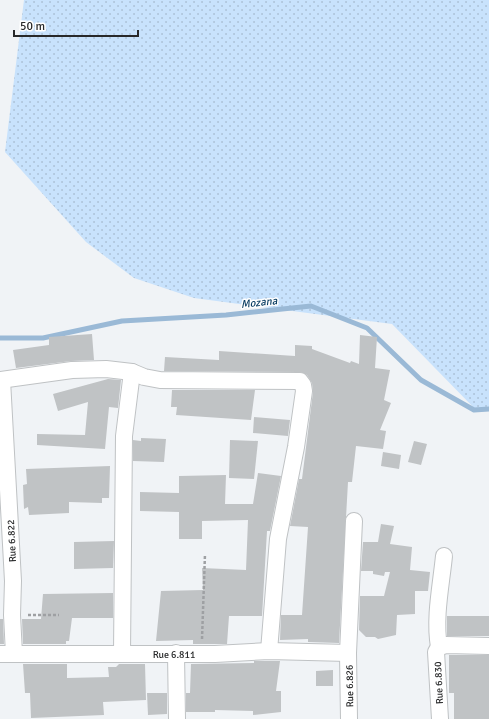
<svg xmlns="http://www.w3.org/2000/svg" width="489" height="719" font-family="Signika,sans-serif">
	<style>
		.grass { fill: url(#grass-dots) }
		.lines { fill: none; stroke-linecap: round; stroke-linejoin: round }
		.stream { stroke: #9ab9d6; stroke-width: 5 }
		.building { fill: #c0c3c5 }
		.minor-casing { stroke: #bfc2c4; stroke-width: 18 }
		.path { stroke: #9ea0a3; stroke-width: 2.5; stroke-dasharray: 3 2; stroke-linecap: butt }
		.minor { stroke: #fff; stroke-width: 16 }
		.labels { text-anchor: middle; stroke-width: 3; stroke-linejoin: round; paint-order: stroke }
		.street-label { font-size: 10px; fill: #28292a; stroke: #fff }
		.water-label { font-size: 11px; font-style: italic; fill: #04395f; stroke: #fff }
	</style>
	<defs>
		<pattern id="grass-dots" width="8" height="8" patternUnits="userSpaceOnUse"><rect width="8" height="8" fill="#c8e2fc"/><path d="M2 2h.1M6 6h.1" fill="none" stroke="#acc2d8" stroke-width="1.8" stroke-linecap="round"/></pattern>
	</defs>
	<rect width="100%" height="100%" fill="#f0f3f6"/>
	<polygon class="grass" points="24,0 489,0 489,410 476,410 392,324 194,298 134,278 86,242 5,152"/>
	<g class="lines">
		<polyline class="stream" points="0,338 43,338 122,321 226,315 311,306 367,328 421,380 474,410 489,409"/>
	</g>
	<g class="building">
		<polygon points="92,334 94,360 71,361 16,368 13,350 49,345 49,337"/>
		<polygon points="360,335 377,337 375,368 390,370 384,400 391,403 380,430 386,431 383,449 356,446 352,482 348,482 339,643 308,642 308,639 280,640 281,615 302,615 308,527 290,526 299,479 302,479 313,392 312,383 307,375 300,372 164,371 165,357 219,360 219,351 295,356 295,345 312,346 312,349 350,363 351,361 359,364"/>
		<polygon points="108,379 121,380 118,408 109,407 105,449 37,445 37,434 85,435 88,402 58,411 53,394"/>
		<polygon points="172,390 255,390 251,420 176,415 177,407 171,407"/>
		<polygon points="254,417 290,420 288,436 253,433"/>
		<polygon points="141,438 166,439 164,462 133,461 133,440 141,441"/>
		<polygon points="230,440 258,441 254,479 229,478"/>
		<polygon points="414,441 427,444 421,465 408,462"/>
		<polygon points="383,452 401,455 399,469 381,466"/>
		<polygon points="110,466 109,498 102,498 102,503 69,502 69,513 29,515 28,507 24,509 23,485 27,484 26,469"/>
		<polygon points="258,473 281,476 270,531 267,531 262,616 229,616 227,644 193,644 193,640 156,641 161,591 203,590 202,568 246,570 248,520 202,521 202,539 179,539 179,512 140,511 140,492 179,493 179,476 226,475 225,504 253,504"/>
		<polygon points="381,524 394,526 390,544 412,547 410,570 430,572 428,591 415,591 415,614 397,615 396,635 378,639 375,637 366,637 359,630 360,596 384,596 390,572 385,572 384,576 373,574 373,571 361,571 363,542 378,542"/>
		<polygon points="114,541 113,568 74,569 74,542"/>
		<polygon points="113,593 113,618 72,618 69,641 66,641 66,644 23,644 22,619 41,619 43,594"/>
		<rect x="447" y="616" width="42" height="20"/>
		<polygon points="0,619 3,619 4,644 0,644"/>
		<polygon points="449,655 489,655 489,719 454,719 454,693 449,693"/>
		<polygon points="254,661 280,661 276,691 281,691 281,712 253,715 253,711 215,710 215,712 186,712 186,693 190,693 191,664 254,663"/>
		<polygon points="23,664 67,664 67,678 109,677 108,667 116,667 119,664 145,664 146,700 103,702 104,715 31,718 30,693 25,693"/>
		<polygon points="333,670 333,686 316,686 316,671"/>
		<polygon points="147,693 167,693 167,714 148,715"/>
	</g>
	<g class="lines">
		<g class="minor-casing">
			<g id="minor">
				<polyline points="0,380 72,370 106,369 132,372 144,377 160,380 300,381 303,385 304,391 296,447 278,539 269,651"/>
				<polyline points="2,380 13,581 12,615 14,654"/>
				<path d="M 439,647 C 434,618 441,586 444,556"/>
				<polyline points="439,647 436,652 440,719"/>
				<polyline points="439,647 446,645 489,646"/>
				<polyline points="176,653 177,719"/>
				<polyline points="0,654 215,654 269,651 348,653"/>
				<polyline points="122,654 124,436 132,372"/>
				<polyline points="349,719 348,653 354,521"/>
			</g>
		</g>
		<g class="path">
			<polyline points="28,615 59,615"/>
			<polyline points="202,639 205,554"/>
		</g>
		<use href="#minor" class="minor"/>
	</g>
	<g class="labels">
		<g class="street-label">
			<text transform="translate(11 541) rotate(-93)" y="4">Rue 6.822</text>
			<text x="174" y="658">Rue 6.811</text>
			<text transform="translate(438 683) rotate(-93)" y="4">Rue 6.830</text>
			<text transform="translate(349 686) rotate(-91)" y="4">Rue 6.826</text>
		</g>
		<g class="water-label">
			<text transform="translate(259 302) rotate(-6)" y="4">Mozana</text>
		</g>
	</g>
	<path d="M14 30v6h124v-6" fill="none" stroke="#28292a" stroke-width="2"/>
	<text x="20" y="30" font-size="12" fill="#28292a" stroke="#ffffff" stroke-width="3" paint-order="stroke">50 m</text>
</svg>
